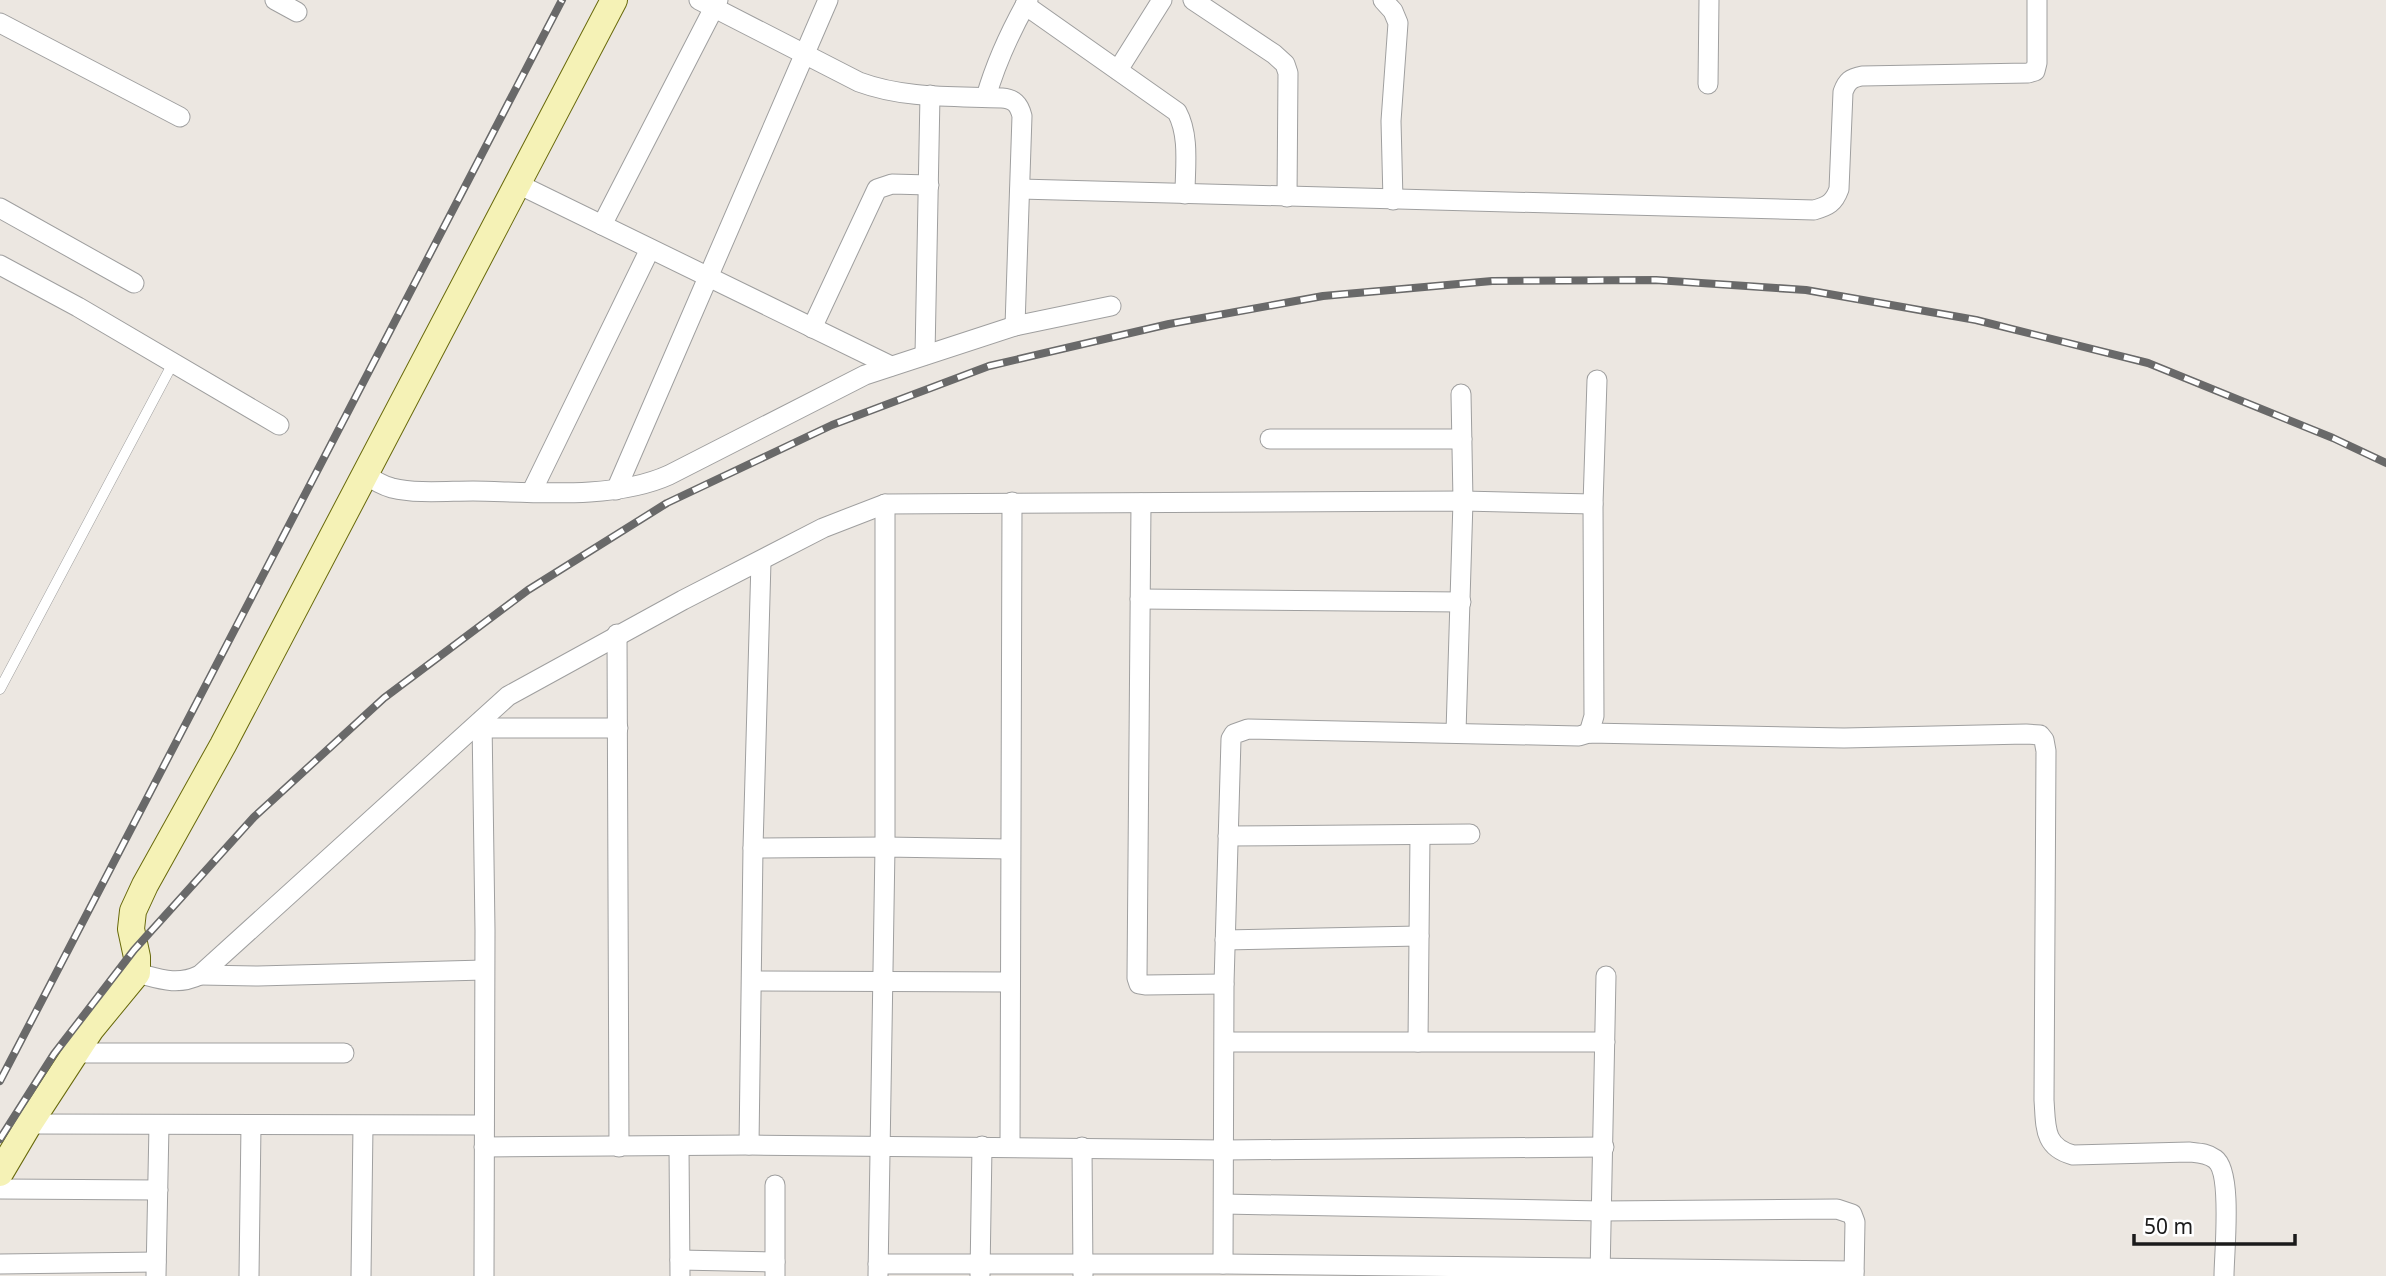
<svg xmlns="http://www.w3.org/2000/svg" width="2386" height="1276" font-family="'Noto Sans',sans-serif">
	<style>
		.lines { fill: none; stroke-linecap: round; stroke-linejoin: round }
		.lane-casing { stroke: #9f9f9f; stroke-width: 11 }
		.street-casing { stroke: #9f9f9f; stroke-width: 21 }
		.secondary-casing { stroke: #68690b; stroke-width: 28 }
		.lane { stroke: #fff; stroke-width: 10 }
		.street { stroke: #fff; stroke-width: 19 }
		.secondary { stroke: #f5f2b6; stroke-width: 26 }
		.rail-casing { stroke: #696969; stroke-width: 8 }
		.rail { stroke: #fff; stroke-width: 5; stroke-dasharray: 16; stroke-linecap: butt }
	</style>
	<rect width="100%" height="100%" fill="#ece7e1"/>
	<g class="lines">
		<g class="lane-casing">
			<polyline id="lane" points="0,689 173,363"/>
		</g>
		<g class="street-casing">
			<g id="street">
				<polyline points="275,0 297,12"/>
				<path d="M 699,0 L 859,82 C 905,99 954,96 1002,98 C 1014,99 1019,104 1022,116 L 1015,326"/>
				<polyline points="1193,0 1274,54 1285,64 1288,73 1287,197"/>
				<polyline points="1383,0 1393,11 1398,23 1391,121 1393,200"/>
				<path d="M 1025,5 L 1177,112 C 1190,136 1185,168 1185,194"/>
				<polyline points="0,23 180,117"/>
				<polyline points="1118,70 1162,0"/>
				<polyline points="1708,84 1709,0"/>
				<path d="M 986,97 C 996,62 1010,32 1028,0"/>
				<polyline points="518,184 891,366"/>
				<path d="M 1020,189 L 1814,210 C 1828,206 1834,203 1839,189 L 1843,92 C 1847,81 1851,78 1862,76 L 2028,73 L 2035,71 L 2037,63 L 2037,0"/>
				<polyline points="0,208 134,283"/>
				<polyline points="602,225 718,0"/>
				<polyline points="0,265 78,307 279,425"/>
				<polyline points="812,328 877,189 892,184 929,185"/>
				<polyline points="925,355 930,95"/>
				<polyline points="1270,439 1462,439"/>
				<path d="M 364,473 C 373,480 381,485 392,488 C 417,494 447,491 473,491 C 533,492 614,500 669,475 L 865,375 L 1015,326 L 1111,306"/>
				<polyline points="616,490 828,0"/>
				<polyline points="532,491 650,249"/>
				<polyline points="1141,503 1137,978 1139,984 1145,985 1224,984"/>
				<polyline points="1140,599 1461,602"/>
				<polyline points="617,634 619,1147"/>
				<polyline points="482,720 485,930 484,1276"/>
				<polyline points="482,728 618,728"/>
				<polyline points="1456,732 1463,501 1461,394"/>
				<polyline points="1589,733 1594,716 1593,504 1597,380"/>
				<polyline points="1228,836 1470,834"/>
				<polyline points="753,848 885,847 1009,849"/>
				<polyline points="1225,940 1419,936"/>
				<path d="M 137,973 C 160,979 177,986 200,975 L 508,696 L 683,600 L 823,528 L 885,504 L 1463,501 L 1593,504"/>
				<polyline points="200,975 258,976 484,970"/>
				<polyline points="752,981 1009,982"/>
				<polyline points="1225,1042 1605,1042"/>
				<polyline points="1418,1042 1420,835"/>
				<polyline points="76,1053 344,1053"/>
				<polyline points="29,1124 484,1125"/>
				<polyline points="749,1145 753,848 761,561"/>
				<polyline points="679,1146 680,1276"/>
				<polyline points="1010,1146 1012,502"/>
				<polyline points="484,1147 749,1145 1224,1150 1604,1147"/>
				<polyline points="1082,1147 1083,1275"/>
				<polyline points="775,1185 775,1276"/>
				<polyline points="0,1189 158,1190"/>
				<polyline points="1224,1204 1602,1211 1837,1209 1852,1214 1855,1222 1854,1276"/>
				<polyline points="680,1260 775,1262"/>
				<polyline points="0,1264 156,1262"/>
				<polyline points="878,1264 1223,1264 1854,1271"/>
				<path d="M 1223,1264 L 1224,984 L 1231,739 L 1234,734 L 1248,729 L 1579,736 L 1589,733 L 1844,738 L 2026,734 L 2040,735 L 2044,740 L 2046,751 L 2044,1100 C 2046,1126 2043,1147 2073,1155 L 2189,1152 C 2198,1153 2207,1153 2215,1159 C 2233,1172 2224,1253 2224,1276"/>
				<polyline points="980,1275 982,1146"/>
				<polyline points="156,1276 159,1125"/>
				<polyline points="249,1276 251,1125"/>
				<polyline points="361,1276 363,1126"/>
				<polyline points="878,1276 885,847 885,504"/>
				<polyline points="1600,1276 1606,976"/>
			</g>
		</g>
		<g class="secondary-casing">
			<polyline id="secondary" points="0,1173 29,1124 91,1029 137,973 137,957 131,929 133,911 145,885 223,745 614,0"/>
		</g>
		<use href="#lane" class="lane"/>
		<use href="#street" class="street"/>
		<use href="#secondary" class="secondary"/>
		<g class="rail-casing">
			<g id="rail">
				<polyline points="0,1081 562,0"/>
				<polyline points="0,1139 54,1054 134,950 254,817 384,698 528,590 667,503 832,425 989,366 1169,324 1323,296 1492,281 1656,280 1806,290 1976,320 2148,363 2333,438 2386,463"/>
			</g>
		</g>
		<use href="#rail" class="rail"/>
	</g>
	<path d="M2134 1234v10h161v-10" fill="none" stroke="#1b1b1b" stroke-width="3.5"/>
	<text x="2144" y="1234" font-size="21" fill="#1b1b1b" stroke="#ffffff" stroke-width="5" paint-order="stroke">50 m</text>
</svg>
